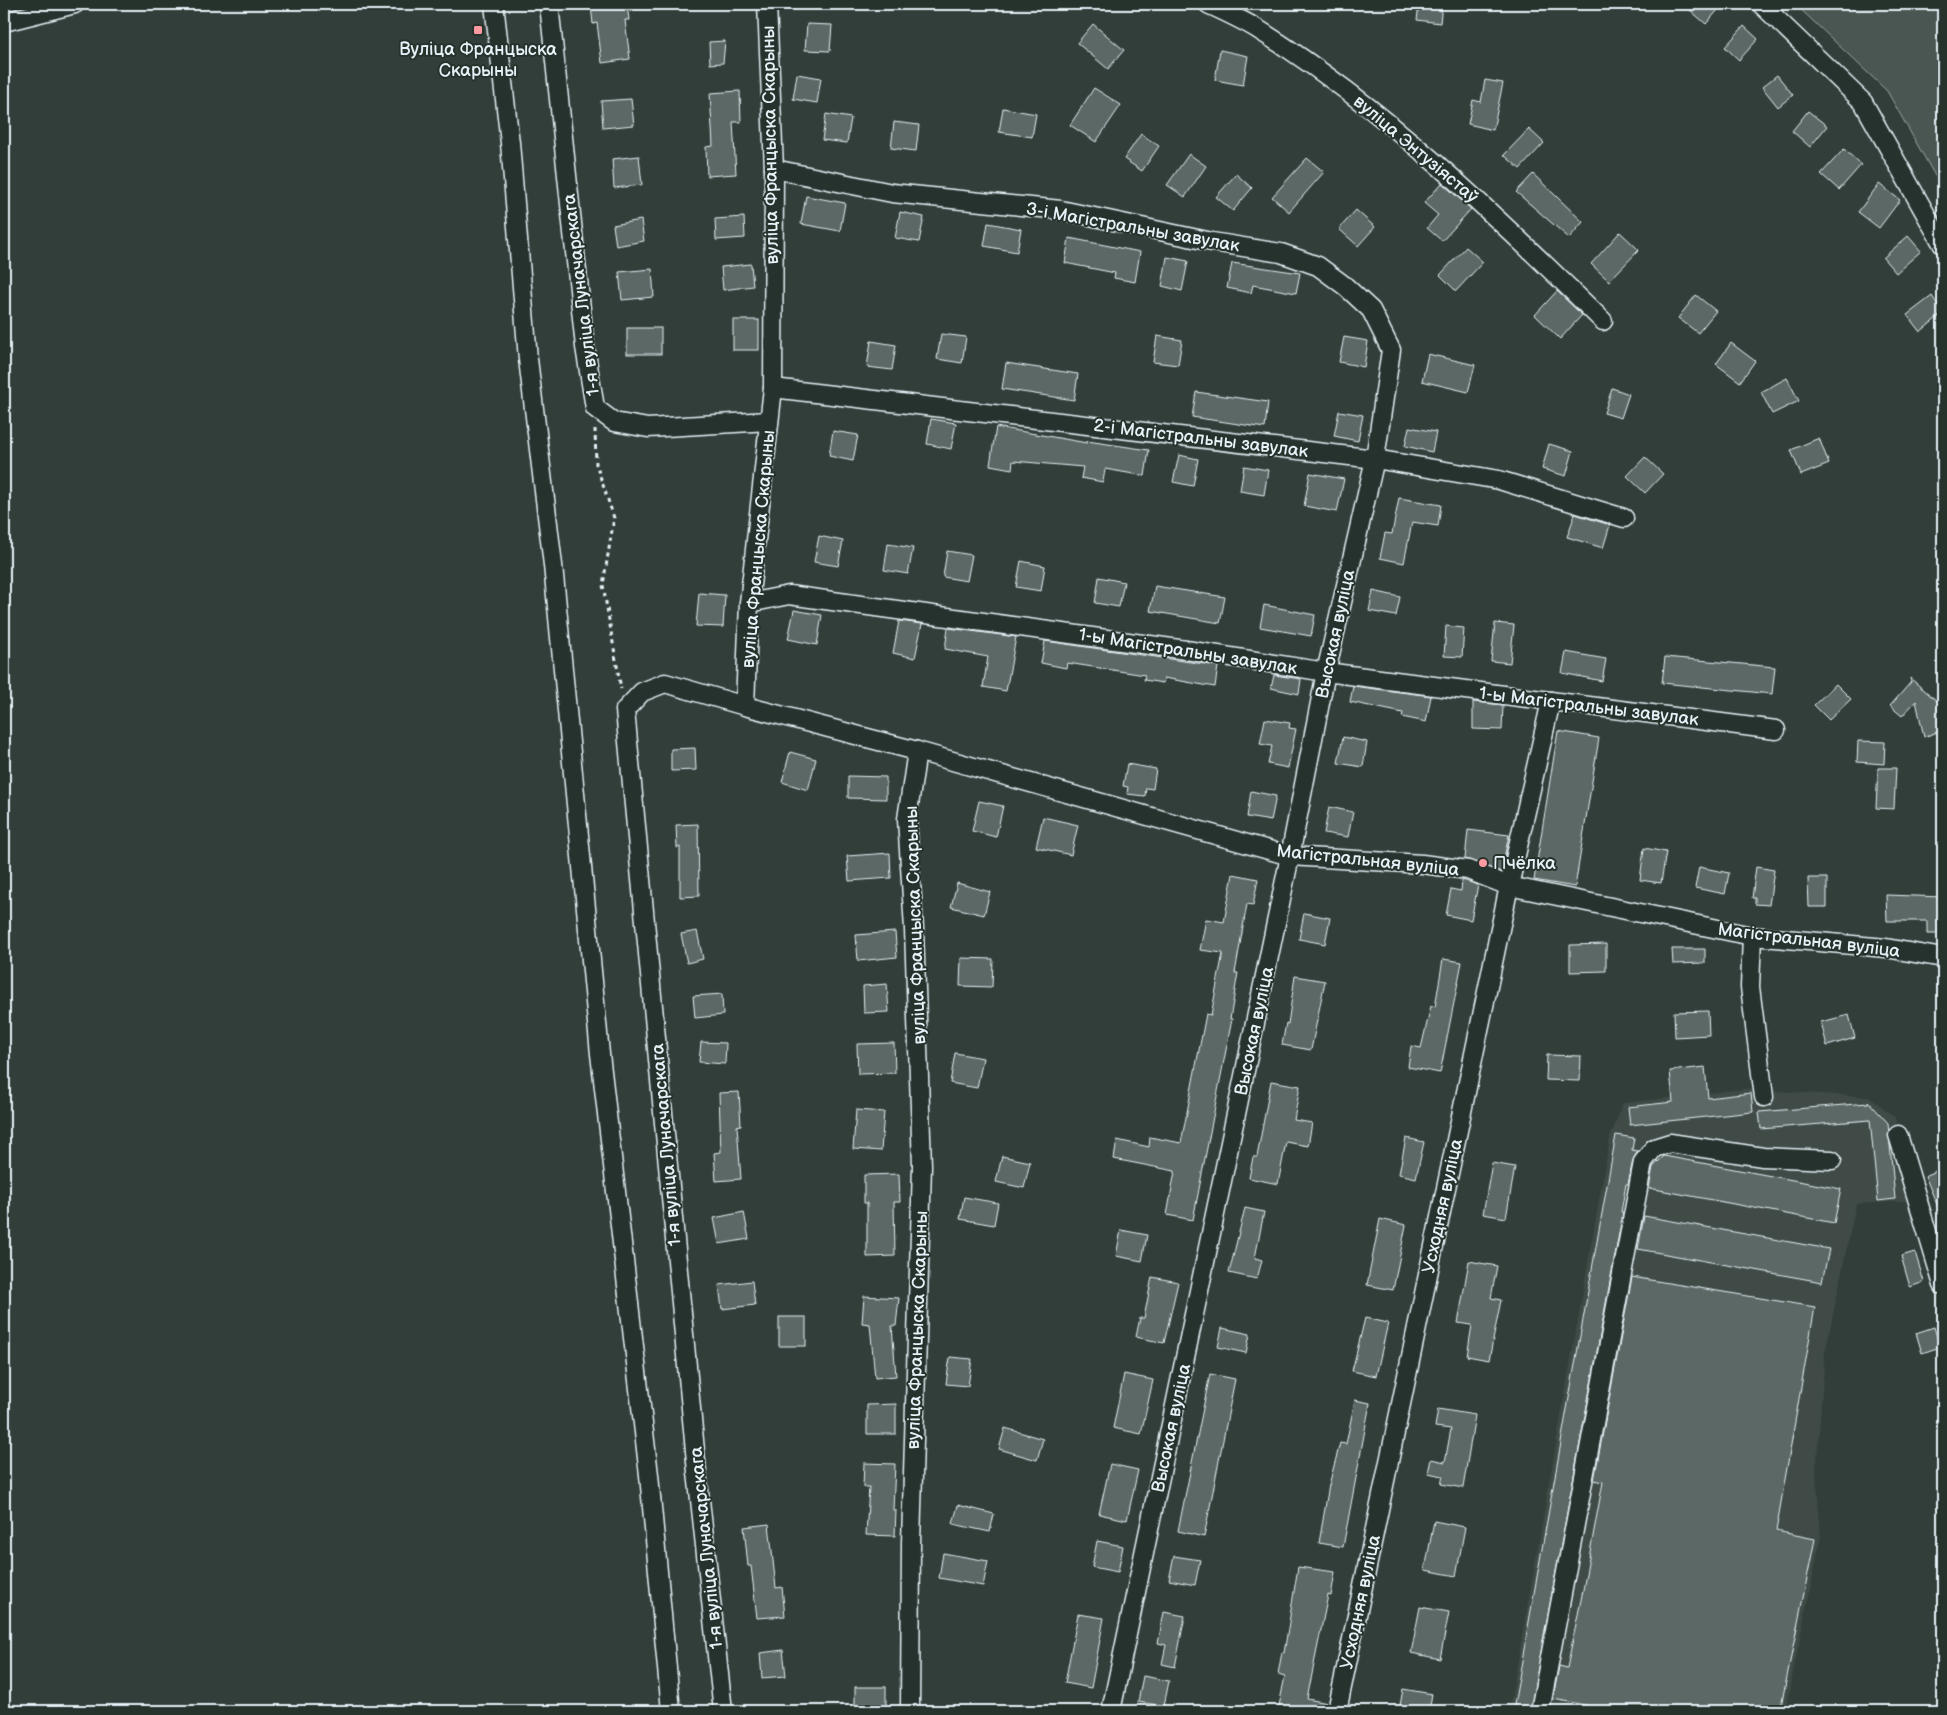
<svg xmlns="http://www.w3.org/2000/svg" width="1947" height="1715" font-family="'Balsamiq Sans',sans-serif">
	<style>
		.built { fill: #3f4b46 }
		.green { fill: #495651; stroke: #98a4a4 }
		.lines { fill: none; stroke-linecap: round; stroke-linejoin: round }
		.stream { stroke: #9ea9ab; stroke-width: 5 }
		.building { fill: #5c6865; stroke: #e8f1f8 }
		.minor-casing { stroke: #e8f1f8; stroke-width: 21 }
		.path { stroke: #e8f1f8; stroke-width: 3; stroke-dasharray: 4 4; stroke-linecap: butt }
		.minor { stroke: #26332d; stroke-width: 18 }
		.poi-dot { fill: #ff9aa2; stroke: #26332d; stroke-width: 2 }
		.labels { text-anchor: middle; stroke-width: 4; stroke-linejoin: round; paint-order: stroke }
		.poi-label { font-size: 18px; fill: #e8f1f8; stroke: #26332d }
		.street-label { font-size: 18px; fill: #e8f1f8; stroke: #26332d }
	</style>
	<rect width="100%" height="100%" fill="#323e39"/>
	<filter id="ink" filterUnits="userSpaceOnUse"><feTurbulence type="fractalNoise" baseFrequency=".02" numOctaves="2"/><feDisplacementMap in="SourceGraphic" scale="10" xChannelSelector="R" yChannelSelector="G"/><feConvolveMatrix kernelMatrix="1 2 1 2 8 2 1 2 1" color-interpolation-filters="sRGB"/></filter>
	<g filter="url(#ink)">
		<polygon class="built" points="1744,1089 1869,1097 1895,1117 1910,1201 1856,1204 1825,1353 1816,1473 1821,1537 1785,1711 1509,1711 1610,1138 1623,1103"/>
		<polygon class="green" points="1795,4 1943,4 1943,190 1887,91"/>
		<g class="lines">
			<polyline class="stream" points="4,1702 7,1711"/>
		</g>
		<g class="building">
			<polygon points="627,4 629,20 625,20 630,59 602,63 597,23 593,24 591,5"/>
			<polygon points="1419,4 1442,4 1440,23 1417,20"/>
			<polygon points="1683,4 1723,4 1706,24"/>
			<polygon points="807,24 832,25 830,51 805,50"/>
			<polygon points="1093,24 1124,50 1108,69 1077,43"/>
			<polygon points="1744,26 1758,39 1739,60 1725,47"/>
			<polygon points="725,41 723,63 710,64 709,42"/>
			<polygon points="1220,50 1248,56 1243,85 1215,80"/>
			<polygon points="797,74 821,78 817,103 793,99"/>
			<polygon points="1777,75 1793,95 1778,107 1762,87"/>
			<polygon points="1485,80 1503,83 1493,130 1468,124 1473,100 1481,102"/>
			<polygon points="1094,88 1121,105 1096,142 1070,125"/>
			<polygon points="740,91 741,122 733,122 736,174 707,176 706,147 713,146 710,93"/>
			<polygon points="631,99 634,125 603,128 601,101"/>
			<polygon points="1003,108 1036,114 1032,137 999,132"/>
			<polygon points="1808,111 1827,126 1810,147 1792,131"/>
			<polygon points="826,114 851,118 847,143 822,140"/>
			<polygon points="894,122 919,125 916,151 891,148"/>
			<polygon points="1529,129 1544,143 1520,169 1504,155"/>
			<polygon points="1141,134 1159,146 1142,171 1124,159"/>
			<polygon points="1844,149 1861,165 1839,190 1821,174"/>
			<polygon points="1189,154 1206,166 1185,197 1167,185"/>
			<polygon points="639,156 642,185 614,188 612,159"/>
			<polygon points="1307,158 1324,172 1289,212 1272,197"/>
			<polygon points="1236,174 1252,188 1233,211 1216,197"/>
			<polygon points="1533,174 1583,222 1569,238 1516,192"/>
			<polygon points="1442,183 1471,209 1442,241 1427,228 1438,215 1424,203"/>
			<polygon points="1879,184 1900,200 1879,228 1858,212"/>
			<polygon points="806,196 845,203 840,231 801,224"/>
			<polygon points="1356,210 1375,227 1358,246 1339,229"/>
			<polygon points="900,212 924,217 919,242 895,238"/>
			<polygon points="744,217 745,238 716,240 715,219"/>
			<polygon points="641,220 644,241 616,246 613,225"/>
			<polygon points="988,223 1021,229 1017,252 984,246"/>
			<polygon points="1620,232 1639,250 1609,281 1591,264"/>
			<polygon points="1908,236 1921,251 1896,273 1883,258"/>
			<polygon points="1069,238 1140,252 1135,282 1114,278 1115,273 1065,263"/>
			<polygon points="1466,247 1483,262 1456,291 1440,275"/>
			<polygon points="1167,257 1188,261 1182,291 1162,286"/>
			<polygon points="1232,263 1300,273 1296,293 1253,285 1251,293 1227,288"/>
			<polygon points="751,264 753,286 723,290 721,267"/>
			<polygon points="652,269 654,297 622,300 619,272"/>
			<polygon points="1557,291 1582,315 1560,339 1535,315"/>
			<polygon points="1696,295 1716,311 1698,333 1678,318"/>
			<polygon points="1932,296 1943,313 1920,332 1907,315"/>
			<rect x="733" y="320" width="26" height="30"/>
			<rect x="627" y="328" width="34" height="26"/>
			<polygon points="941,334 966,337 962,363 937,359"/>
			<polygon points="1157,336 1182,340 1178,365 1153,362"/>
			<polygon points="1344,337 1368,341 1364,367 1339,362"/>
			<polygon points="871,341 896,345 892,370 867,367"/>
			<polygon points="1731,343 1755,361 1740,382 1716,364"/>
			<polygon points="1428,354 1475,365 1468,392 1422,381"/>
			<polygon points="1006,363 1078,374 1074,400 1002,389"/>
			<polygon points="1787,378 1799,401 1772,414 1761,392"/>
			<polygon points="1612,388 1629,394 1621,418 1604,413"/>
			<polygon points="1196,392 1268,402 1265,428 1192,417"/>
			<polygon points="1339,411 1363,415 1358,441 1334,436"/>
			<polygon points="931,419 956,423 951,449 927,444"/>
			<polygon points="996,427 1087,443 1087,441 1149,450 1145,476 1105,469 1103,482 1081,478 1083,467 1013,461 1012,469 990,465"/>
			<polygon points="1409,427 1436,432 1432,452 1405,446"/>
			<polygon points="833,431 858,435 853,461 829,456"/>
			<polygon points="1819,438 1829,464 1801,475 1791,450"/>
			<polygon points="1549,444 1573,451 1566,476 1542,469"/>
			<polygon points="1179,455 1198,459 1193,486 1173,482"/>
			<polygon points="1645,457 1663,474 1645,493 1627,476"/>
			<polygon points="1244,466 1268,470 1264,495 1240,491"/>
			<polygon points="1310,473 1344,479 1337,512 1304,506"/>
			<polygon points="1399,498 1441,505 1438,526 1412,522 1404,563 1380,558 1385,533 1392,534"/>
			<polygon points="1575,514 1610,525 1603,548 1567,537"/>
			<polygon points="819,536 843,541 838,566 814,562"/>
			<polygon points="888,544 913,548 908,574 884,570"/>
			<polygon points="947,551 972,555 967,581 943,577"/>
			<polygon points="1021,561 1045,566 1041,591 1016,587"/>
			<polygon points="1099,577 1124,582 1119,607 1095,603"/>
			<polygon points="1155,586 1225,597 1220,623 1150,611"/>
			<polygon points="1373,591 1400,597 1396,616 1369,611"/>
			<polygon points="699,593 725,595 723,627 696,626"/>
			<polygon points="1264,605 1315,615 1311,636 1260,627"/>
			<polygon points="794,610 822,615 817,645 788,639"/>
			<polygon points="899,621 922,624 915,658 893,653"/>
			<polygon points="1495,623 1514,625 1510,663 1491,661"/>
			<polygon points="1446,626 1464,628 1462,657 1444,656"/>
			<polygon points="948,628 1016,637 1006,691 983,687 988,657 945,649"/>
			<polygon points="1045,641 1218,666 1215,687 1164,678 1163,683 1144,680 1145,675 1067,663 1066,668 1041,663"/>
			<polygon points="1566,652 1606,659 1602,681 1562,673"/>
			<polygon points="1665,657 1775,667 1772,694 1662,683"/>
			<polygon points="1274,675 1301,679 1299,694 1271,688"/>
			<polygon points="1910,678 1943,706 1943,730 1924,737 1916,701 1902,716 1890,706 1911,682"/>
			<polygon points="1836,684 1851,699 1829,720 1814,705"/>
			<polygon points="1353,686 1431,696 1426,722 1402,717 1403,713 1350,702"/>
			<polygon points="1473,702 1503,705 1502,730 1473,729"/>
			<polygon points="1265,719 1290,723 1289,728 1296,729 1288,768 1268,764 1272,746 1260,744"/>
			<polygon points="1558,731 1599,738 1575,887 1534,880"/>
			<polygon points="1343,737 1367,742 1363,767 1338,763"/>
			<polygon points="1858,741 1885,742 1884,764 1857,762"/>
			<polygon points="695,748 696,770 671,771 671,749"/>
			<polygon points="790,752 816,759 808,790 782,782"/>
			<polygon points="1127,764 1156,769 1153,789 1146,788 1145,796 1127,794 1128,787 1123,786"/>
			<polygon points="1878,768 1896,768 1894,809 1876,808"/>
			<polygon points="848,776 886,777 886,799 848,798"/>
			<polygon points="1251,791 1276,796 1271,821 1247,817"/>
			<polygon points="979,801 1003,806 996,837 972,831"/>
			<polygon points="1329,807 1353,812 1348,837 1324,833"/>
			<polygon points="1043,817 1078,825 1071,855 1036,847"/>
			<polygon points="698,824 699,896 680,897 680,847 677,848 676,825"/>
			<polygon points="1468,830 1509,835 1501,872 1465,859"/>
			<polygon points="1644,848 1666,852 1661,883 1640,880"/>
			<polygon points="890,853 891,878 849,881 847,856"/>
			<polygon points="1699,867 1729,873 1725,894 1695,888"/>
			<polygon points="1756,867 1774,870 1769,905 1755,904 1755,898 1752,898"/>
			<polygon points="1233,874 1258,879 1253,905 1247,904 1235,973 1238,973 1230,1019 1232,1019 1193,1220 1167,1215 1175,1171 1114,1159 1117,1140 1149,1147 1150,1137 1181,1143 1206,1014 1211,1015 1223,953 1200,950 1206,919 1224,922"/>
			<polygon points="1808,878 1827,878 1827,907 1809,907"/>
			<polygon points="1462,880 1478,885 1471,920 1446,915 1451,889 1461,891"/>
			<polygon points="957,883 990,892 984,915 951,907"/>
			<polygon points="1886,895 1943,897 1943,934 1927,934 1927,921 1887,921"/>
			<polygon points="1304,913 1330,918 1325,944 1299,939"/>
			<polygon points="697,931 703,959 687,963 681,934"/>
			<polygon points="895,932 897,957 858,961 856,935"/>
			<polygon points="1606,944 1606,971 1570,972 1570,945"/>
			<polygon points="1672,949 1705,949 1705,963 1673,964"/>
			<polygon points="961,958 993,959 992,987 960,986"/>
			<polygon points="1443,959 1462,962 1440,1073 1408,1067 1411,1046 1421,1048 1431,1006 1435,1007"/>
			<polygon points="1295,976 1325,981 1311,1050 1282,1045 1286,1023 1288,1024"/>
			<polygon points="887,984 889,1012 864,1013 863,986"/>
			<polygon points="722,994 723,1015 695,1018 693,996"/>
			<polygon points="1708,1011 1709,1035 1675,1037 1674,1012"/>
			<polygon points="1849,1015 1855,1038 1827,1046 1821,1022"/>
			<polygon points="701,1042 726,1043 725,1064 699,1062"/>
			<polygon points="894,1043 895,1073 858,1074 857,1044"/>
			<polygon points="955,1053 983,1058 977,1088 950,1083"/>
			<polygon points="1547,1055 1581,1056 1580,1081 1546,1080"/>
			<polygon points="1705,1067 1708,1098 1751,1093 1753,1112 1630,1125 1628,1107 1673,1102 1670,1071"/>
			<polygon points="1271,1081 1300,1086 1294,1120 1312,1123 1308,1146 1286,1142 1278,1184 1249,1178 1253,1157 1257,1157"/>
			<polygon points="739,1092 741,1125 737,1126 741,1179 716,1181 714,1153 721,1152 719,1093"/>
			<polygon points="1868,1101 1888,1123 1895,1199 1878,1201 1870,1120 1761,1129 1759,1112 1868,1103"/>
			<polygon points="856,1110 884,1112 881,1151 853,1149"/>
			<polygon points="1616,1135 1634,1138 1632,1150 1638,1151 1633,1160 1628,1184 1626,1184 1621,1212 1623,1212 1530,1711 1513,1711"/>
			<polygon points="1406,1138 1424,1142 1416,1178 1399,1174"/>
			<polygon points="1002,1156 1030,1162 1024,1188 996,1182"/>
			<polygon points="1664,1156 1841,1189 1834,1223 1649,1188 1653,1167"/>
			<polygon points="1492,1163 1515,1167 1506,1218 1483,1214"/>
			<polygon points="1943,1168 1943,1219 1925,1176"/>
			<polygon points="899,1174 900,1202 894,1202 895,1256 867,1257 867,1203 864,1203 864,1175"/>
			<polygon points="964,1197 998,1203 994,1225 960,1219"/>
			<polygon points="1245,1208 1264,1212 1255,1258 1262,1260 1257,1279 1229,1273"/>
			<polygon points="744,1212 749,1239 719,1244 714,1218"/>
			<polygon points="1644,1216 1829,1249 1822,1282 1638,1249"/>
			<polygon points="1380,1219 1406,1225 1393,1290 1367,1285"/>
			<polygon points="1121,1230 1147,1235 1142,1261 1116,1256"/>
			<polygon points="1915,1252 1924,1282 1910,1287 1901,1256"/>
			<polygon points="1469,1261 1497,1266 1491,1298 1501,1300 1489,1360 1467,1356 1472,1325 1458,1323"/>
			<polygon points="1152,1277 1178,1282 1164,1343 1136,1337 1140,1318 1144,1318"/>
			<polygon points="1632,1277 1815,1307 1776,1531 1815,1539 1780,1711 1618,1711 1553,1699 1559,1666 1567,1668 1583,1590 1603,1482 1594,1480"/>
			<polygon points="752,1281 755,1305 722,1309 719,1285"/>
			<polygon points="864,1296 899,1298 896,1326 892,1326 896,1376 875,1378 870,1324 862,1323"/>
			<rect x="779" y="1317" width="27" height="29"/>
			<polygon points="1365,1318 1388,1323 1376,1376 1352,1371"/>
			<polygon points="1934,1327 1940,1347 1922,1353 1916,1333"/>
			<polygon points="1222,1328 1250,1334 1246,1353 1218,1347"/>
			<polygon points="950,1357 972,1359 968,1386 946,1384"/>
			<polygon points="1124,1374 1153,1380 1141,1434 1113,1428"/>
			<polygon points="1210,1374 1235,1379 1204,1537 1178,1531"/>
			<polygon points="1355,1400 1370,1403 1343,1547 1319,1543 1329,1485 1340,1443 1346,1444"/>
			<polygon points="896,1404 896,1434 867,1434 867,1405"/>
			<polygon points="1438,1409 1475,1415 1463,1488 1441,1484 1443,1476 1428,1473 1431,1459 1445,1462 1451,1429 1435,1427"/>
			<polygon points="1005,1428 1043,1439 1037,1460 999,1449"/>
			<polygon points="864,1463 895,1464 893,1510 896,1510 895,1536 866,1535 869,1487 863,1487"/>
			<polygon points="1110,1464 1138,1470 1127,1520 1099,1514"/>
			<polygon points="958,1505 994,1514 990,1532 953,1524"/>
			<polygon points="1434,1521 1465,1527 1456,1576 1425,1570"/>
			<polygon points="769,1524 776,1588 782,1587 785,1616 757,1618 751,1566 748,1566 744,1527"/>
			<polygon points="1097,1541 1123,1546 1118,1572 1092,1567"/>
			<polygon points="943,1553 988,1561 983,1586 939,1578"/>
			<polygon points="1174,1556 1200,1560 1195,1585 1169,1580"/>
			<polygon points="1298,1567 1335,1572 1331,1596 1328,1595 1307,1699 1328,1703 1327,1711 1278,1711 1285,1676 1278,1674 1282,1652 1284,1653"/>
			<polygon points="1420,1607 1449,1612 1440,1659 1411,1653"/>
			<polygon points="1164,1612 1185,1616 1175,1667 1162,1664 1166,1645 1158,1643"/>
			<polygon points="1078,1614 1104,1618 1091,1688 1065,1683"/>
			<polygon points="783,1650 786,1676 762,1678 760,1653"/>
			<polygon points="1143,1676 1169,1681 1164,1706 1138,1702"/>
			<rect x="855" y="1687" width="31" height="23"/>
			<polygon points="1403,1689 1432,1694 1429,1711 1399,1711"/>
		</g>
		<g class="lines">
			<g class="minor-casing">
				<g id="minor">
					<polyline points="494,4 510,143 528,359 553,565 600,1054 649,1475 671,1711"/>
					<polyline points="549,4 585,347 595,408 614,422 648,428 769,421"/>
					<polyline points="767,4 774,169 773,388 749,603 745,706 917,751 907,819 914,929 922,1166 911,1543 910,1711"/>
					<path d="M 1208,4 C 1225,12 1243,20 1259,30 C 1387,110 1495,215 1603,321"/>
					<polyline points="1761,4 1863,102 1943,245"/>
					<polyline points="4,22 75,4"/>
					<polyline points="774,169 892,193 1061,210 1212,242 1281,253 1318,266 1345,286 1371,310 1391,350 1375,459 1326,672 1290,856 1111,1711"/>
					<polyline points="773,388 1375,459 1499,480 1624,518"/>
					<polyline points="749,603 789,595 1186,650 1326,672 1776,730"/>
					<polyline points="917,751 1290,856 1422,864 1468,870 1509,886 1752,936 1886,948 1943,958"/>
					<polyline points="1752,936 1750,987 1764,1097"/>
					<polyline points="1898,1135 1943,1285"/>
					<polyline points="723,1711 697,1472 625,710 642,692 665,683 745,706"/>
					<polyline points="1337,1711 1509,886 1551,701"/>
					<polyline points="1540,1711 1643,1162 1654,1148 1670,1143 1763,1157 1832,1160"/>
				</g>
			</g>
			<polyline class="path" points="595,429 596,464 614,518 603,585 621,689"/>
			<use href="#minor" class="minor"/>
		</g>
	</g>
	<g class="poi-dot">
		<rect x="473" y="25" width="10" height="10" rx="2.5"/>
		<circle cx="1483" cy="863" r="5"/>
	</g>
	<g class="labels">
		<g class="poi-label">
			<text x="478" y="55">Вуліца Францыска<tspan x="478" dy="21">Скарыны</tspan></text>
			<text x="1493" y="869" text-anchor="start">Пчёлка</text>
		</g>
		<g class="street-label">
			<text transform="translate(770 145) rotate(-91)" y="6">вуліца Францыска Скарыны</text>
			<text transform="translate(1416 149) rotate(40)" y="6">вуліца Энтузіястаў</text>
			<text transform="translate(1133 227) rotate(10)" y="6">3-і Магістральны завулак</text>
			<text transform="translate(581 295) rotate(-97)" y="6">1-я вуліца Луначарскага</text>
			<text transform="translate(1201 438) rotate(7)" y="6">2-і Магістральны завулак</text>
			<text transform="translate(758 549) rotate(-85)" y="6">вуліца Францыска Скарыны</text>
			<text transform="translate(1335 634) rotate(-78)" y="6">Высокая вуліца</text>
			<text transform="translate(1188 651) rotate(9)" y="6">1-ы Магістральны завулак</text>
			<text transform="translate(1589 706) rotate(7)" y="6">1-ы Магістральны завулак</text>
			<text transform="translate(1368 860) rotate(6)" y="6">Магістральная вуліца</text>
			<text transform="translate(915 925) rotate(-92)" y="6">вуліца Францыска Скарыны</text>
			<text transform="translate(1809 940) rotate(7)" y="6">Магістральная вуліца</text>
			<text transform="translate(1254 1031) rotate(-78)" y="6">Высокая вуліца</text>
			<text transform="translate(666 1145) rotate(-95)" y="6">1-я вуліца Луначарскага</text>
			<text transform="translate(1442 1206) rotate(-78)" y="6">Усходняя вуліца</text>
			<text transform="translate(917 1330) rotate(-88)" y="6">вуліца Францыска Скарыны</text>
			<text transform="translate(1171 1428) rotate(-78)" y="6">Высокая вуліца</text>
			<text transform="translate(706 1548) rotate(-96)" y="6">1-я вуліца Луначарскага</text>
			<text transform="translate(1360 1602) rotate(-78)" y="6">Усходняя вуліца</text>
		</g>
	</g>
	<rect width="1947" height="1715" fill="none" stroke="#26332d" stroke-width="20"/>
	<rect x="10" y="10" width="1927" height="1695" fill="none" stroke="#e8f1f8" stroke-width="2" filter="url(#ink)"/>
</svg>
